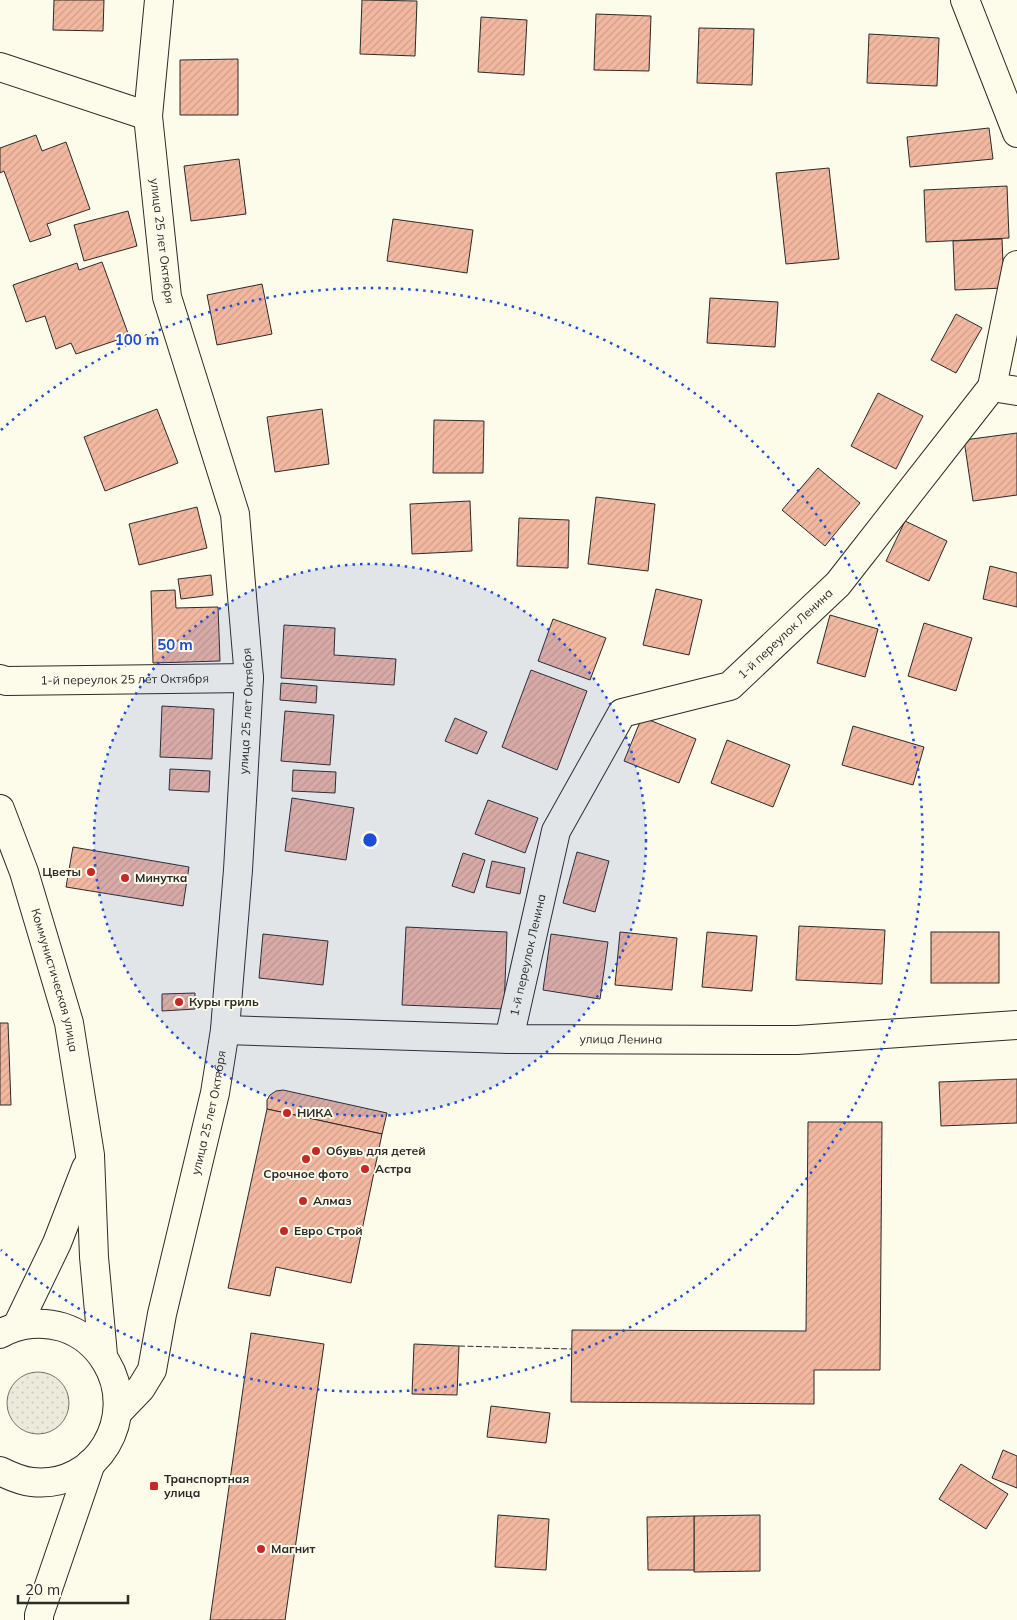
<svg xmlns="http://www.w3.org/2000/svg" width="1017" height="1620" font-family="Mulish,sans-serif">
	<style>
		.grass { fill: url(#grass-dots); stroke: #74746e }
		.building { fill: url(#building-hatch); stroke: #2b2b2b }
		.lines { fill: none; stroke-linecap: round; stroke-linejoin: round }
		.minor-casing { stroke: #2b2b2b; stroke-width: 30 }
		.secondary-casing { stroke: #2b2b2b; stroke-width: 30 }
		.minor { stroke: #fdfbea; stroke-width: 28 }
		.secondary { stroke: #fdfbea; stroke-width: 28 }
		.fence { stroke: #2b2b2b; stroke-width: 1; stroke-dasharray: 6 2.5; stroke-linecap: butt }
		.ring { fill: none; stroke: #1d4ed8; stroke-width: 2.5; stroke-dasharray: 2.5 5 }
		.poi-dot { fill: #c62828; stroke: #fdfbea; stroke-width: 2 }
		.labels { text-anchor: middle; stroke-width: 4; stroke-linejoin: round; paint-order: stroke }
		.street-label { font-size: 12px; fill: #2b2b2b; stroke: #fdfbea }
		.poi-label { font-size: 12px; font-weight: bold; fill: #2b2b2b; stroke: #fdfbea; text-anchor: start }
		.centre { fill: #1d4ed8; stroke: #fdfbea; stroke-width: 2.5 }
		.ring-label { font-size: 15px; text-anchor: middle; font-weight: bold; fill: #1d4ed8; stroke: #fdfbea; stroke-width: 4; stroke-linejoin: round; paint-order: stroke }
	</style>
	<defs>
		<pattern id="grass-dots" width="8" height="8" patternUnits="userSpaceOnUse" patternTransform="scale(1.25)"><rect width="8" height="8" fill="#ecebdb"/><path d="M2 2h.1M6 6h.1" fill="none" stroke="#cbcabc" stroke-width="1.8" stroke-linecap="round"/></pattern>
		<pattern id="building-hatch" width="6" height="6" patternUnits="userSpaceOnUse" patternTransform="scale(1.25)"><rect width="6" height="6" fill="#f2b8a0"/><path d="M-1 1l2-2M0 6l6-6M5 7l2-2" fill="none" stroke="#d09e8a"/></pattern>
	</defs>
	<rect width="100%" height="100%" fill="#fdfbea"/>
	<circle class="grass" cx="38" cy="1403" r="31"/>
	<g class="building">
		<polygon points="54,0 104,0 103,31 53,30"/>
		<polygon points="362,0 417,1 415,56 360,54"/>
		<polygon points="596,14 651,16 649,71 594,70"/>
		<polygon points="481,17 527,20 524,75 478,72"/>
		<polygon points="699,28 754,29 752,85 697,83"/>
		<polygon points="869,34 939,38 937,86 867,83"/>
		<polygon points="238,59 238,115 180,115 180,60"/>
		<polygon points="989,128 993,159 910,167 907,137"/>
		<polygon points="36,135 42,151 66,142 90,209 47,224 51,235 30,242 4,171 0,173 0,148"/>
		<polygon points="239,159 246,214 191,221 184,166"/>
		<polygon points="829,168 839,259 786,264 776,173"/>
		<polygon points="1007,186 1009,238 926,242 924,190"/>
		<polygon points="128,211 137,246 84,261 74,225"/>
		<polygon points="393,219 473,230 467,273 387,261"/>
		<polygon points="1002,239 1004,288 955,290 953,241"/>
		<polygon points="102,262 129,336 76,354 71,343 56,349 45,316 26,322 13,285 77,263 79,270"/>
		<polygon points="262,284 272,334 217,345 207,295"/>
		<polygon points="710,298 778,302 775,347 707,343"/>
		<polygon points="956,314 982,328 956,373 931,360"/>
		<polygon points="878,393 923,416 896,469 851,446"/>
		<polygon points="157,409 178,463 105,491 84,437"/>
		<polygon points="322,409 329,464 275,472 267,417"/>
		<polygon points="434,420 484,421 483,473 433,473"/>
		<polygon points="1017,433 1017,495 973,501 964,440"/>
		<polygon points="818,468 860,503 825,546 782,510"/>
		<polygon points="596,497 655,504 648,571 588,564"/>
		<polygon points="470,501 472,551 412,554 410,504"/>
		<polygon points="197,507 207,548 139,565 129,524"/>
		<polygon points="519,518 569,520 568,568 517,566"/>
		<polygon points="905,521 947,541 929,581 886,561"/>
		<polygon points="990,566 1017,573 1017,607 983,599"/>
		<polygon points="211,575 213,595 181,599 178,579"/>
		<polygon points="656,589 702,600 689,655 643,645"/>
		<polygon points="175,590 176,608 218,607 220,661 153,663 151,591"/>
		<polygon points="830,615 878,629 865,677 817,663"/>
		<polygon points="553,619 606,638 590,680 538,661"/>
		<polygon points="924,623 972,638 956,691 908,676"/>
		<polygon points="284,625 335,628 334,655 396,659 394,685 281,678"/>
		<polygon points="531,670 587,691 557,770 502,747"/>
		<polygon points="281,683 317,686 316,703 280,700"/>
		<polygon points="162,706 214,709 212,759 160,757"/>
		<polygon points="285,711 334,715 330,765 281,761"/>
		<polygon points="642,717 696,739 679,783 624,761"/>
		<polygon points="455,718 487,732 477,754 445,741"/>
		<polygon points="853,726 924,747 913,785 842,765"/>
		<polygon points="727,740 790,765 773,807 711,783"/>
		<polygon points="170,769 210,771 209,792 169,790"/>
		<polygon points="293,770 336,772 335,793 292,791"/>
		<polygon points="292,798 354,808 346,860 285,851"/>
		<polygon points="488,800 538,818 525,853 475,834"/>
		<polygon points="73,847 189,867 183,906 66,887"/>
		<polygon points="577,852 609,861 595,912 563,903"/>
		<polygon points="463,853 485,860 474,893 452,886"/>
		<polygon points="492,861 525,868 520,894 486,887"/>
		<polygon points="799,926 885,930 882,984 796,980"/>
		<polygon points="406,927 507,932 504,1009 402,1005"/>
		<polygon points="620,932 677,938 672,990 615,985"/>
		<polygon points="707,932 757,936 752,991 702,987"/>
		<rect x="931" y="932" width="68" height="51"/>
		<polygon points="263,934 328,941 323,985 259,978"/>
		<polygon points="551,934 608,942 600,999 543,990"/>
		<polygon points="195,993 195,1009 162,1011 162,994"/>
		<polygon points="0,1023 8,1023 11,1105 0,1105"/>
		<polygon points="1017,1079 1017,1123 941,1126 939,1082"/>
		<polygon points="283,1090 387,1113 382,1134 267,1109 267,1100 270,1095 276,1091"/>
		<polygon points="267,1109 382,1134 351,1283 276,1267 270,1296 228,1288"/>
		<polygon points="808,1122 882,1122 880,1370 814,1370 814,1404 571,1402 572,1330 806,1331"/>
		<polygon points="251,1333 324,1344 285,1620 210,1620"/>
		<polygon points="414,1344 459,1346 457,1395 412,1394"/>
		<polygon points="491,1406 550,1413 546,1443 487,1437"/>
		<polygon points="1003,1450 1017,1456 1017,1488 992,1478"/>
		<polygon points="961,1464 1008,1494 986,1529 939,1499"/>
		<polygon points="498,1515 549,1519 546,1570 495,1567"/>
		<polygon points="760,1515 760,1571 694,1572 694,1516"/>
		<polygon points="694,1516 694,1570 648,1570 647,1517"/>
	</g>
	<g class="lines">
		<g class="minor-casing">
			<g id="minor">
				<polyline points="965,0 1017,133"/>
				<polyline points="0,67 148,116"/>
				<polyline points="992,387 1017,391"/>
				<path id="s1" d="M 0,679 L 6,681 L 249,678"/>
				<path id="s2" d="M 225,1030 L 509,1039 L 797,1040 L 1017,1025"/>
				<path id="s3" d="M 509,1039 L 556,831 L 622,713 L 730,686 L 838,584 L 992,387 L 1017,265"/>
				<path id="s4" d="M 118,1412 L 141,1388 L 152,1370 L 162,1314 L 215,1093 L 225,1030 L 228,991 L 238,870 L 249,678 L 235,514 L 167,297 L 148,116 L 159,0"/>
			</g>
		</g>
		<g class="secondary-casing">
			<g id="secondary">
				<path id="s5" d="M 0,809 L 24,872 L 69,1023 L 90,1155 L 94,1257 L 103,1355"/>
				<polyline points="17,1326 57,1243 86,1168"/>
				<path d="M 0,1334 C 19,1323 42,1321 62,1327 C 81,1333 96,1345 106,1362 C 139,1416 98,1489 32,1482 C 21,1481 10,1476 0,1471"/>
				<polyline points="39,1620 39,1615 91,1463"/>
			</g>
		</g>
		<use href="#minor" class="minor"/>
		<use href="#secondary" class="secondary"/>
		<polyline class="fence" points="459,1346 571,1349"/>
	</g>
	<circle cx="370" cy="840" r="276" fill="#1d4ed8" fill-opacity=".12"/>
	<g class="ring">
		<circle cx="370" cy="840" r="276"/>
		<path d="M1 430A552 552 0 1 1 1 1250"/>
	</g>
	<g class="poi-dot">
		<circle cx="91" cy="872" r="5"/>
		<circle cx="125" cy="878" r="5"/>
		<circle cx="179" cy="1002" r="5"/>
		<circle cx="287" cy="1113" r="5"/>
		<circle cx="316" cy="1151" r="5"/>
		<circle cx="306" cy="1159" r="5"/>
		<circle cx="365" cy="1169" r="5"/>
		<circle cx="303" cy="1201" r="5"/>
		<circle cx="284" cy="1231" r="5"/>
		<rect x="149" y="1481" width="10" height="10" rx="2.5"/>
		<circle cx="261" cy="1549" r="5"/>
	</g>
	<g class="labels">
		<g class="street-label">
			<text transform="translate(162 241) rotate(83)" y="4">улица 25 лет Октября</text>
			<text dy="4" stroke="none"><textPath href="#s3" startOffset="536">1-й переулок Ленина</textPath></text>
			<text dy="4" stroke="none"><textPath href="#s1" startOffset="125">1-й переулок 25 лет Октября</textPath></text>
			<text dy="4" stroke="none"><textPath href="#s4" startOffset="722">улица 25 лет Октября</textPath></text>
			<text dy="4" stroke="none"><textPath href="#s3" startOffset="86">1-й переулок Ленина</textPath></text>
			<text dy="4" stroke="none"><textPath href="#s5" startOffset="180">Коммунистическая улица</textPath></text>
			<text dy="4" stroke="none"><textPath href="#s2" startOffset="396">улица Ленина</textPath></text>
			<text dy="4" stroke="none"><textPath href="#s4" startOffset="318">улица 25 лет Октября</textPath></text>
		</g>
		<g class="poi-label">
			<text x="81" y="876" text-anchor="end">Цветы</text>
			<text x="135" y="882">Минутка</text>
			<text x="189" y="1006">Куры гриль</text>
			<text x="297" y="1117">НИКА</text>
			<text x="326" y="1155">Обувь для детей</text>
			<text x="375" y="1173">Астра</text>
			<text x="306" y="1178" text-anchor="middle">Срочное фото</text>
			<text x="313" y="1205">Алмаз</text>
			<text x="294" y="1235">Евро Строй</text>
			<text x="164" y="1483">Транспортная<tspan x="164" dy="14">улица</tspan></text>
			<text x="271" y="1553">Магнит</text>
		</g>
	</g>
	<circle cx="370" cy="840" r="8" class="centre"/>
	<g class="ring-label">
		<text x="137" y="345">100 m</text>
		<text x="175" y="650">50 m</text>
	</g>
	<path d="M18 1595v8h110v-8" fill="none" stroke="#2b2b2b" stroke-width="2.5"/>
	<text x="25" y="1595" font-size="15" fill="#2b2b2b" stroke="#fdfbea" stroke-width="4" paint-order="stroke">20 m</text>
</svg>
